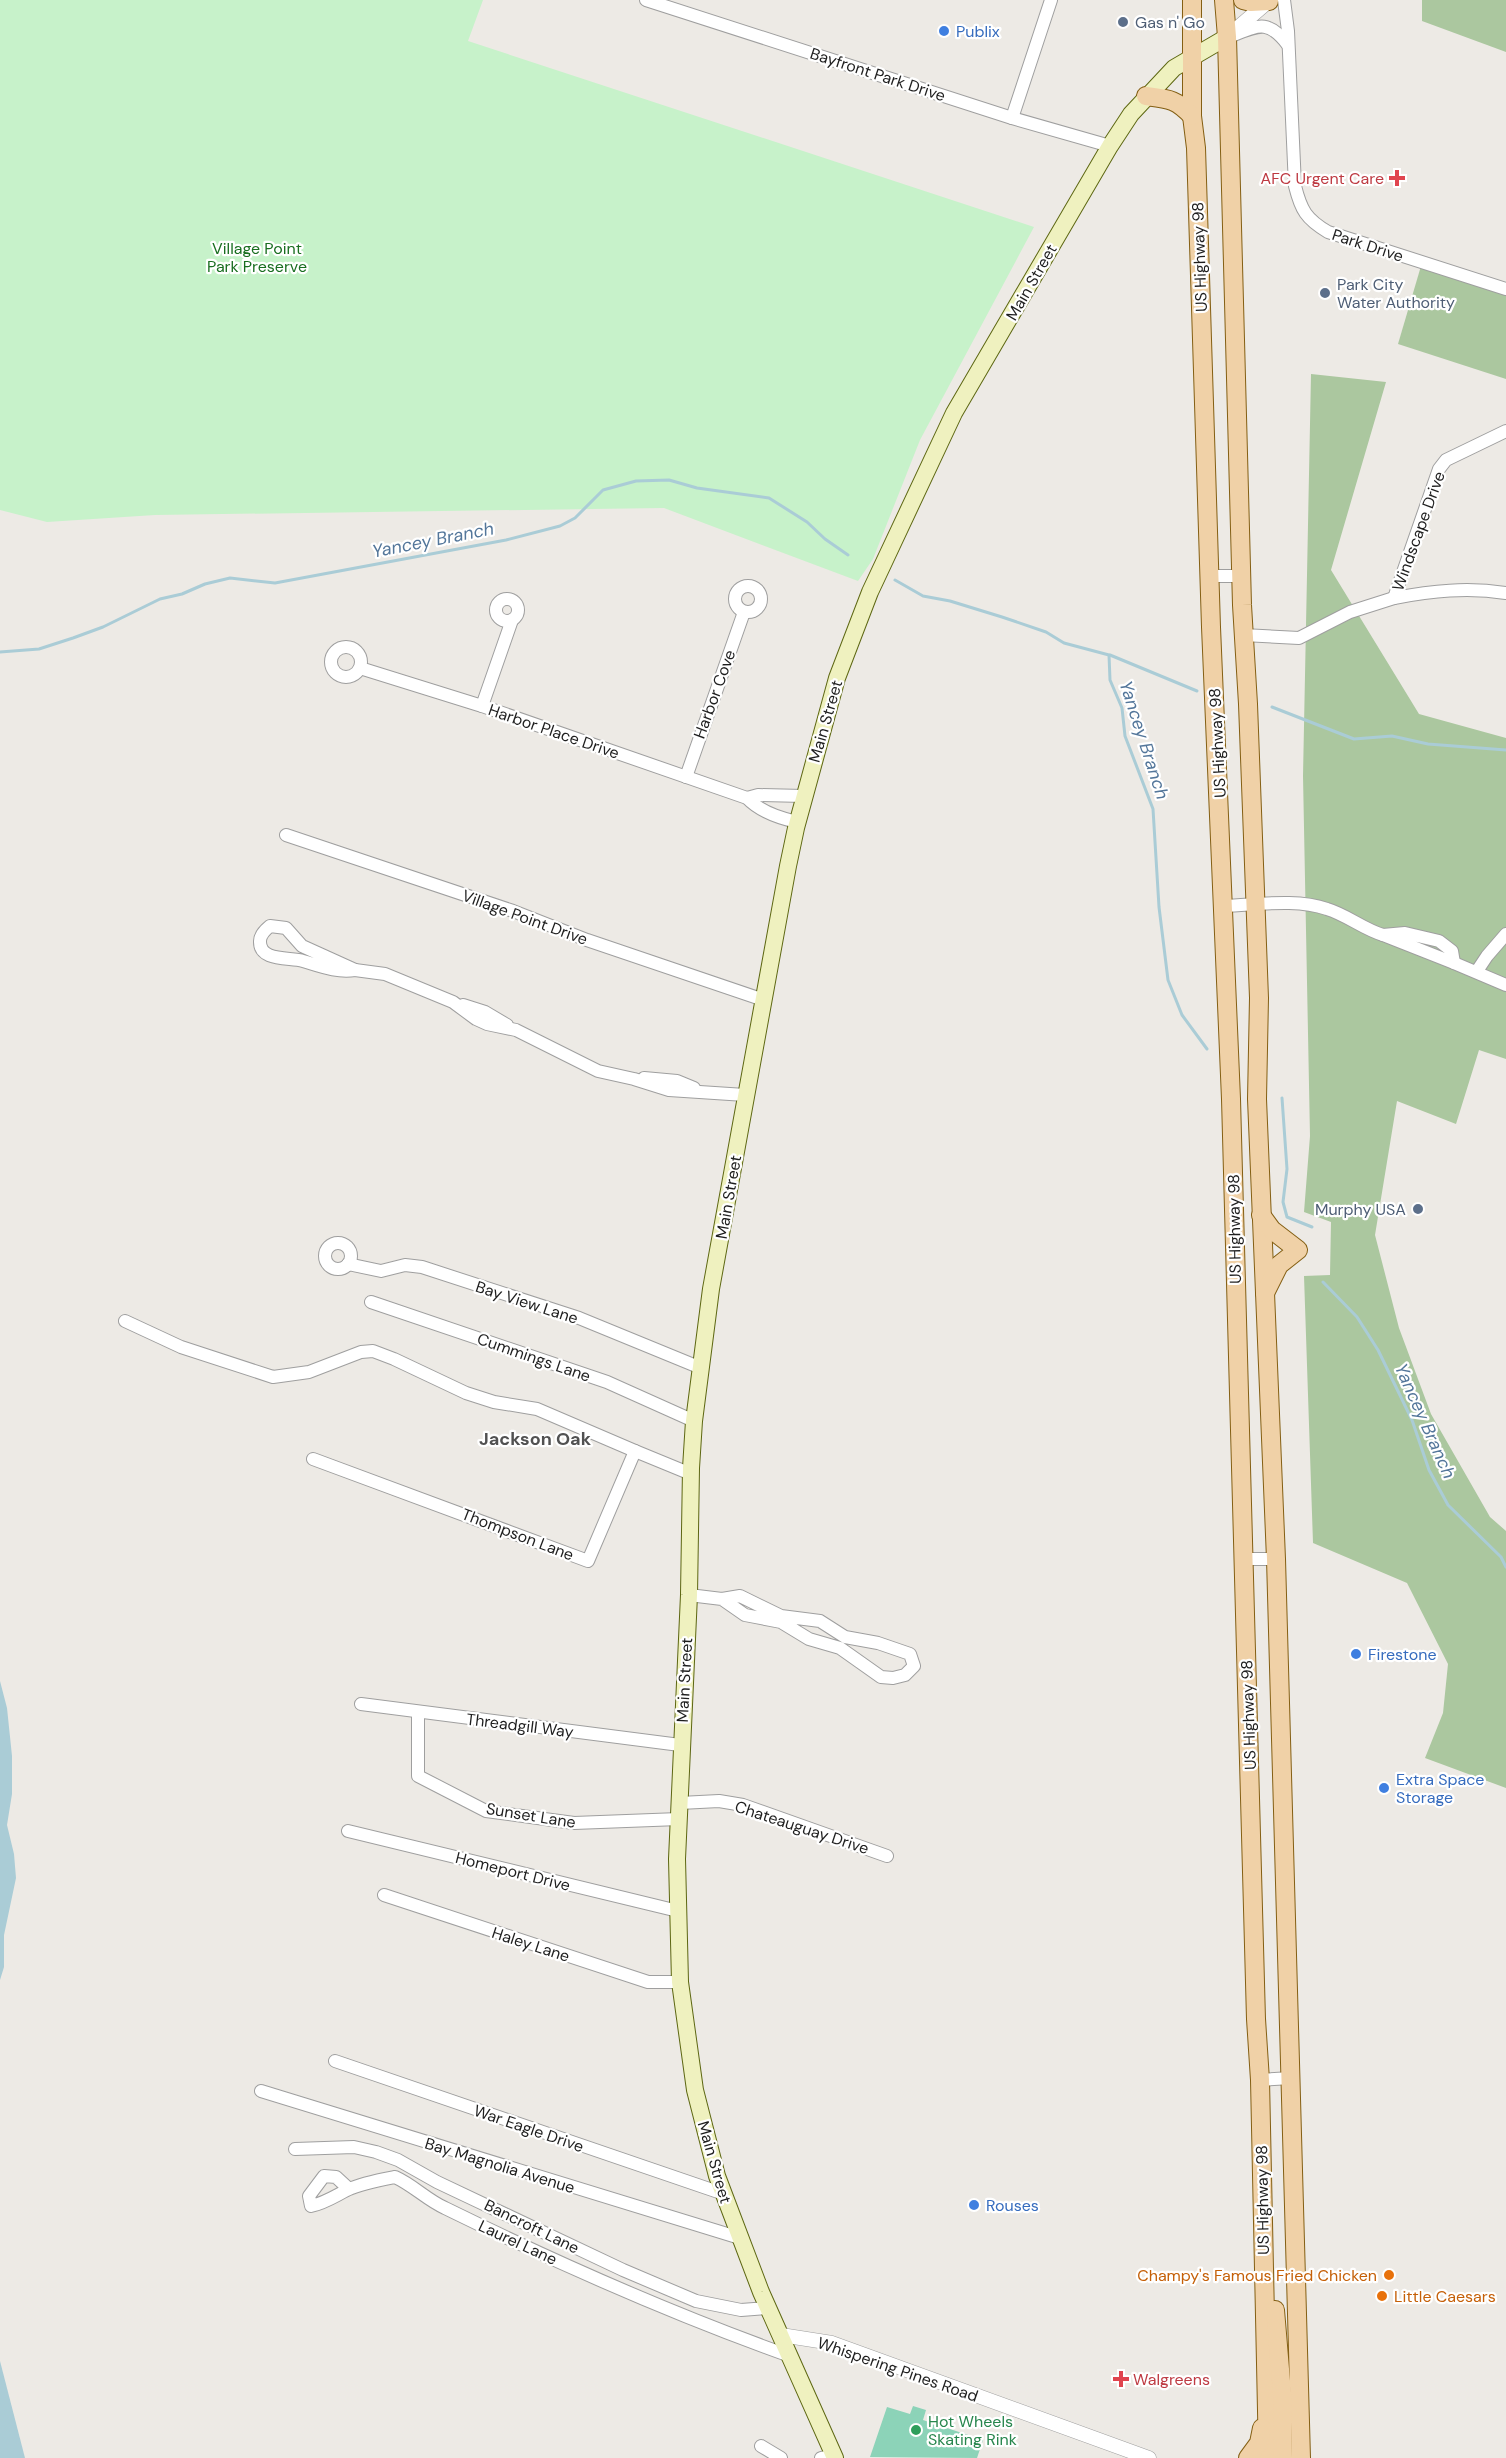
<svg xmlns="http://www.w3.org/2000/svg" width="1506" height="2458" font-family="'DM Sans',sans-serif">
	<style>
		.forest { fill: #abc79f }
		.park { fill: #c7f2ca }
		.pitch { fill: #8cd3b8 }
		.water { fill: #aaccd6 }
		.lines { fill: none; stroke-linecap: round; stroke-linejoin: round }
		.stream { stroke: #aaccd6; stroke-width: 3 }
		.minor-casing { stroke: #9f9f9f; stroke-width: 14 }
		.tertiary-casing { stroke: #9f9f9f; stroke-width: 15 }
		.secondary-casing { stroke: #5d6712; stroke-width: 18 }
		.primary-casing { stroke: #845f13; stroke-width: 20 }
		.minor { stroke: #fff; stroke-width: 12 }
		.tertiary { stroke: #fff; stroke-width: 14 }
		.secondary { stroke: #eff1bf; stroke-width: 16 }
		.primary { stroke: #f0d1a7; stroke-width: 18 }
		.service-dot { fill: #5c6f8a; stroke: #fff; stroke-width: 2 }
		.shop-dot { fill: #3f7fe0; stroke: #fff; stroke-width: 2 }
		.health-dot { fill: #e0444e; stroke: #fff; stroke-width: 2 }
		.food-dot { fill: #e8710a; stroke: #fff; stroke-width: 2 }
		.leisure-dot { fill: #2e9e5b; stroke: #fff; stroke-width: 2 }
		.labels { text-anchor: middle; stroke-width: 4.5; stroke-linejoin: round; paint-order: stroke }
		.service-label { font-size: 16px; fill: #4e5e75; stroke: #fff; text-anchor: start }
		.shop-label { font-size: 16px; fill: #366cbe; stroke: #fff; text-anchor: start }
		.street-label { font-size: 16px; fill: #1e1e1e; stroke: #fff }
		.health-label { font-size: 16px; fill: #be3a42; stroke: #fff; text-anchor: end }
		.park-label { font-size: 16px; fill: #196e20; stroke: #fff }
		.food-label { font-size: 16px; fill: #c56008; stroke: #fff; text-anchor: end }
		.leisure-label { font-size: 16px; fill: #27864d; stroke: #fff; text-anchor: start }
		.water-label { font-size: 18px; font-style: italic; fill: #53769a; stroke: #fff }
		.neighbourhood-label { font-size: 18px; font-weight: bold; fill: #515151; stroke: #fff }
	</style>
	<rect width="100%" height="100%" fill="#edeae5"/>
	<g class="forest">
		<polygon points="1422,0 1506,0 1506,52 1422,21"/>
		<polygon points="1421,266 1506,294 1506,379 1398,344"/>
		<polygon points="1311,374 1386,382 1331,570 1419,714 1506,738 1506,1059 1479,1050 1456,1124 1397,1101 1375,1235 1399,1328 1431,1414 1490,1517 1506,1531 1506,1788 1425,1758 1443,1713 1448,1664 1407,1583 1313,1543 1304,1276 1330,1275 1331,1222 1304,1212 1310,1136 1303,776"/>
	</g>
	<polygon class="park" points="0,0 483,0 468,41 1034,227 920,440 873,559 858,581 664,508 155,515 47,522 0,510"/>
	<polygon class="pitch" points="913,2406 926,2410 923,2420 983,2440 977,2458 870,2457 887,2407 910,2414"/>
	<g class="water">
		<polygon points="0,1681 7,1708 12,1756 12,1794 7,1825 14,1854 16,1878 4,1935 4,1967 0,1980"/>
		<polygon points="0,2361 25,2458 0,2458"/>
	</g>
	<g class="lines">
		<g class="stream">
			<polyline points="895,580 923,596 950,601 1002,617 1046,632 1064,643 1109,655 1110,680 1122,708 1125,736 1153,809 1159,907 1168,980 1182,1015 1207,1049"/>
			<polyline points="0,652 39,649 73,638 103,627 160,599 182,594 205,584 230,578 275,583 506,540 560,526 575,518 603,490 636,481 669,480 697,488 769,498 807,522 825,539 848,555"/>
			<polyline points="1110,655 1197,691"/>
			<polyline points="1272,707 1354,739 1392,736 1428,744 1506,750"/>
			<polyline points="1282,1098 1287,1169 1283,1202 1287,1217 1312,1227"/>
			<polyline points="1323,1282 1357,1317 1378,1350 1412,1420 1429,1470 1448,1505 1501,1557 1506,1567"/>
		</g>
		<g class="minor-casing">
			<g id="minor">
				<polyline points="646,0 1012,118 1110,146"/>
				<path d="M 1284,0 L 1288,31 L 1295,186 C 1301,210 1306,219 1328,232 L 1506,289"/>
				<path d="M 1231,36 C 1259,25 1268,19 1288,45"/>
				<polyline points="1012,118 1051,0"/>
				<path d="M 1506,431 L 1446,460 L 1439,469 L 1394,598 C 1432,591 1467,587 1506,593"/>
				<polyline points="1211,576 1241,576"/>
				<circle cx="748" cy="599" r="13"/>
				<circle cx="507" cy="610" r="11"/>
				<polyline points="1243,635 1299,638 1350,612 1394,598"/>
				<circle cx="346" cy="662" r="15"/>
				<path d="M 360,668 L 482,706 L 747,798 C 760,812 779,818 797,822"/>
				<polyline points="482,706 512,620"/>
				<polyline points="686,777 744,612"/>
				<polyline points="747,798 758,795 804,796"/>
				<polyline points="286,835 513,911 587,940 764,1000"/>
				<path d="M 1224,906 C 1257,905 1296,898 1327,909 C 1347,915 1363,929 1383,935"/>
				<path d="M 270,926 L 286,928 L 302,946 L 355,970 C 337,973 320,966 303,961 C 290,957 259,962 260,941 C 260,935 265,930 270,926 Z"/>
				<polygon points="1405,933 1439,941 1452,951 1454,963 1383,935"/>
				<polyline points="1454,963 1506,985"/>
				<polyline points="355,970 385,974 453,1002 476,1019 487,1024 516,1030 598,1071 634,1079 669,1090 745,1095"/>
				<polyline points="1477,971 1487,956 1506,934"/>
				<polyline points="463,1005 485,1012 507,1025"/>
				<polyline points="644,1078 677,1081 694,1088"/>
				<circle cx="338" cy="1256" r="13"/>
				<polyline points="348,1264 381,1271 405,1265 422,1267 579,1318 701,1368"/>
				<polyline points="371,1302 607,1382 694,1421"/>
				<polyline points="125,1321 181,1347 273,1377 309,1372 361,1352 373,1351 394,1359 466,1393 494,1402 537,1409 635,1451"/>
				<polyline points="313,1459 588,1561 635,1451 691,1474"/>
				<polyline points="1243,1559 1276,1559"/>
				<polyline points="689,1595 722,1599 740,1596 781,1616 820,1621 845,1637 878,1643 910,1654 914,1666 905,1675 893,1678 881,1677 840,1648 809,1639 781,1622 745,1615 722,1599"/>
				<polyline points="361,1704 680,1745"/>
				<polyline points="418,1712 418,1776 486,1811 574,1823 679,1819"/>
				<polyline points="680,1803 719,1801 743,1805 887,1856"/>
				<polyline points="348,1831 678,1911"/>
				<polyline points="384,1895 648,1982 680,1982"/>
				<polyline points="335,2061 724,2194"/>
				<polyline points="1260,2080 1291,2078"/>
				<polyline points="261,2091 740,2238"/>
				<polyline points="295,2149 354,2147 376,2152 398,2160 437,2182 623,2270 696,2301 741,2310 769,2308"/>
				<path d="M 349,2189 L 336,2177 L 324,2176 L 309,2196 L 311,2206 C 325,2203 335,2196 347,2190 C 362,2183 379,2180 395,2177 C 413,2185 427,2200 445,2208 C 557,2263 672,2314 790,2356"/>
				<polyline points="761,2446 781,2458"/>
				<polyline points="821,2458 834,2455"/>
			</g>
		</g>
		<g class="tertiary-casing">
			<g id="tertiary">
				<polyline points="1227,37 1270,0"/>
				<polyline points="781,2335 832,2343 1149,2458"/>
			</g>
		</g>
		<g class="secondary-casing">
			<polyline id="secondary" points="835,2458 761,2292 717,2176 695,2090 680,1982 677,1859 689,1595 691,1468 694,1421 711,1289 788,866 796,828 837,678 870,592 954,413 1110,146 1131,114 1174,68 1227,37"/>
		</g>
		<g class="primary-casing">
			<g id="primary">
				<polyline points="1192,0 1192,116 1196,148 1211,627 1231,1099 1256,2019 1260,2080 1268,2458"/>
				<polyline points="1224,0 1227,37 1242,605 1248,704 1259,998 1257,1099 1276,1559 1301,2458"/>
				<polyline points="1243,0 1251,2 1269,1"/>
				<path d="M 1146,96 C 1169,99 1176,99 1192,116"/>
				<polyline points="1261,1215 1272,1230 1298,1250 1279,1265 1265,1293"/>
				<polyline points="1275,2310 1282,2393 1283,2458"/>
				<polyline points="1248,2458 1259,2443 1262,2428"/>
			</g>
		</g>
		<use href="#minor" class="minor"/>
		<use href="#tertiary" class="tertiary"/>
		<use href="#secondary" class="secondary"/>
		<use href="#primary" class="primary"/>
	</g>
	<g class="service-dot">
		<circle cx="1123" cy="22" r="6"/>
		<circle cx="1325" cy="293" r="6"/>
		<circle cx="1418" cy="1209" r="6"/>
	</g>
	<g class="shop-dot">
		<circle cx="944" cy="31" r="6"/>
		<circle cx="1356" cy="1654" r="6"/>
		<circle cx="1384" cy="1788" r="6"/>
		<circle cx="974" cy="2205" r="6"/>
	</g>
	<g class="health-dot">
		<path d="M1394 169h6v6h6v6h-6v6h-6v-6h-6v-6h6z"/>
		<path d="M1118 2370h6v6h6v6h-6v6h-6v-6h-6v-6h6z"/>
	</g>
	<g class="food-dot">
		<circle cx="1389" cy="2275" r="6"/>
		<circle cx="1382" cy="2296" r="6"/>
	</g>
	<circle class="leisure-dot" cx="916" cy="2430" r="6"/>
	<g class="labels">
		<g class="service-label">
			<text x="1135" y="28">Gas n' Go</text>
			<text x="1337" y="290">Park City<tspan x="1337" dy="18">Water Authority</tspan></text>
			<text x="1406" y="1215" text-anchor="end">Murphy USA</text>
		</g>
		<g class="shop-label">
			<text x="956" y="37">Publix</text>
			<text x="1368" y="1660">Firestone</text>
			<text x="1396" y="1785">Extra Space<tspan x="1396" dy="18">Storage</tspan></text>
			<text x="986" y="2211">Rouses</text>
		</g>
		<g class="street-label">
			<text transform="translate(878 74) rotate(18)" y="6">Bayfront Park Drive</text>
			<text transform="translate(1368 245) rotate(18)" y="6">Park Drive</text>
			<text transform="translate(1199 257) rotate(-92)" y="6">US Highway 98</text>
			<text transform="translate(1031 282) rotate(-60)" y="6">Main Street</text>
			<text transform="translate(1418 531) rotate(-70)" y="6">Windscape Drive</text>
			<text transform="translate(714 694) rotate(-70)" y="6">Harbor Cove</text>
			<text transform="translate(825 721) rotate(-74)" y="6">Main Street</text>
			<text transform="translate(554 731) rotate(19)" y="6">Harbor Place Drive</text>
			<text transform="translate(1217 743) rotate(-93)" y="6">US Highway 98</text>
			<text transform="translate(525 917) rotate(20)" y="6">Village Point Drive</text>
			<text transform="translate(728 1197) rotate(-80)" y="6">Main Street</text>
			<text transform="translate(1234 1229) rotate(-91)" y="6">US Highway 98</text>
			<text transform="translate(527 1302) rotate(18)" y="6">Bay View Lane</text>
			<text transform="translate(534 1357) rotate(19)" y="6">Cummings Lane</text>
			<text transform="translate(518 1534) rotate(21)" y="6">Thompson Lane</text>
			<text transform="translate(684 1680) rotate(-87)" y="6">Main Street</text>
			<text transform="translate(1248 1715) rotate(-92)" y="6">US Highway 98</text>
			<text transform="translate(520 1725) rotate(7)" y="6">Threadgill Way</text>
			<text transform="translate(531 1815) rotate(9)" y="6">Sunset Lane</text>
			<text transform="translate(802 1827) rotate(18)" y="6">Chateauguay Drive</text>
			<text transform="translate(513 1871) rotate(14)" y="6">Homeport Drive</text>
			<text transform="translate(531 1944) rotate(18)" y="6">Haley Lane</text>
			<text transform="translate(529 2128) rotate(19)" y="6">War Eagle Drive</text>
			<text transform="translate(715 2162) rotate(74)" y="6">Main Street</text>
			<text transform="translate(500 2165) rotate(17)" y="6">Bay Magnolia Avenue</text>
			<text transform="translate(1262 2200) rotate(-91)" y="6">US Highway 98</text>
			<text transform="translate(532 2226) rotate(26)" y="6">Bancroft Lane</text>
			<text transform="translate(518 2242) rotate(25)" y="6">Laurel Lane</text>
			<text transform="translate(898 2369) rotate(19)" y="6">Whispering Pines Road</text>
		</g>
		<g class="health-label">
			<text x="1384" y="184">AFC Urgent Care</text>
			<text x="1133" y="2385" text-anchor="start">Walgreens</text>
		</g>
		<g class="park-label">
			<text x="257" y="254">Village Point<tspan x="257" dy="18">Park Preserve</tspan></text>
		</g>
		<g class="food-label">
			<text x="1377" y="2281">Champy's Famous Fried Chicken</text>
			<text x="1394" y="2302" text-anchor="start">Little Caesars</text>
		</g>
		<g class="leisure-label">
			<text x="928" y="2427">Hot Wheels<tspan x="928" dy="18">Skating Rink</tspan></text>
		</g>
		<g class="water-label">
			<text transform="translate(433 540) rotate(-11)" y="6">Yancey Branch</text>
			<text transform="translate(1144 740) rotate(72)" y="6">Yancey Branch</text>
			<text transform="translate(1425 1421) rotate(66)" y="6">Yancey Branch</text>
		</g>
		<g class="neighbourhood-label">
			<text x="535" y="1445">Jackson Oak</text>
		</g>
	</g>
</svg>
